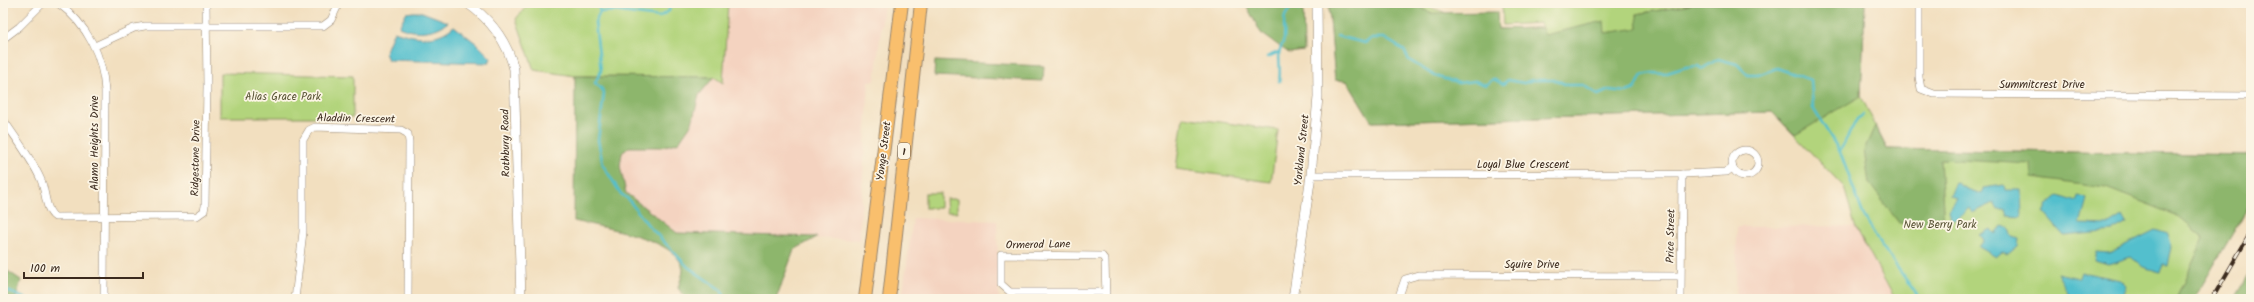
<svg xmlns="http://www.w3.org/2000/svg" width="2254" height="302" font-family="Kalam,sans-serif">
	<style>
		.built { fill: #f4d3c0 }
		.green { fill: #b2d47c; stroke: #767f4d }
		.forest { fill: #8db66c; stroke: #647045 }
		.water { fill: #53bfcd; stroke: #477476 }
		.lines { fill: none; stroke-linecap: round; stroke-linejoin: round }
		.stream { stroke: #53bfcd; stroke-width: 2.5 }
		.minor-casing { stroke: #96846e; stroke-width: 8 }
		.tertiary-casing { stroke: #96846e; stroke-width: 10 }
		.primary-casing { stroke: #96846e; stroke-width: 14 }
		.minor { stroke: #fff; stroke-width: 7 }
		.tertiary { stroke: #fff; stroke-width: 9 }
		.primary { stroke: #f9bf6d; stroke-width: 12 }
		.rail-casing { stroke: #3b2a1e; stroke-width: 4 }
		.rail { stroke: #fcf5e5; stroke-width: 2.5; stroke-dasharray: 8; stroke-linecap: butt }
		.labels { text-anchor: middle; stroke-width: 3.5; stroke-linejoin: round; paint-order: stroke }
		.shield { fill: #fcf5e5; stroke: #75675a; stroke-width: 1 }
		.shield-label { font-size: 10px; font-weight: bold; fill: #3b2a1e }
		.street-label { font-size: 11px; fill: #3b2a1e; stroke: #fcf5e5 }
		.park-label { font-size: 11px; fill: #595436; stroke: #fcf5e5 }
	</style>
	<rect width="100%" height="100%" fill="#fcf5e5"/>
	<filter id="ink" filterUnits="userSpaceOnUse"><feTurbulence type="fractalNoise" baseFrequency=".025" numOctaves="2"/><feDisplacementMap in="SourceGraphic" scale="8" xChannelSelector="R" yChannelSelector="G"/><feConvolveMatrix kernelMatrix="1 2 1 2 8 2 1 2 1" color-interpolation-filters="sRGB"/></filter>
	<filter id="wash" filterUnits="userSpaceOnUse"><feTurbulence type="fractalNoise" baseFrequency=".012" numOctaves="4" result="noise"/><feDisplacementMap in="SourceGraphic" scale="16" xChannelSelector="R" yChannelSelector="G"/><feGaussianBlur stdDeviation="0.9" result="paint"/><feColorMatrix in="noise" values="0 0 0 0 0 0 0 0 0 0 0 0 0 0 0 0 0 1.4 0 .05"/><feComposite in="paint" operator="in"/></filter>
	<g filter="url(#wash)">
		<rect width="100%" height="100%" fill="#f2dfbf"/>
		<g class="built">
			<polygon points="728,3 884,3 875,81 869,81 859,240 677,233 626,193 620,166 621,153 629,147 662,147 692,123 699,95 714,77 723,82"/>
			<polygon points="913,218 997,221 999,299 902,299"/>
			<polygon points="1855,226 1895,299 1736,299 1737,227"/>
		</g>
		<g class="green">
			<polygon points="529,3 728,3 723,83 714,77 575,76 534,70 516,19"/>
			<path d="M 1331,3 L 1424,3 C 1430,11 1440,8 1447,14 L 1498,29 L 1542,28 L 1540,23 L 1503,25 L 1502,3 L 1691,3 L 1690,5 L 1637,14 L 1639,28 L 1865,3 L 1861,96 L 1887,149 L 2251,155 L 2251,202 L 2194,299 L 1895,299 L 1855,226 L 1844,187 L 1772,112 L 1372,122 L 1347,81 L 1335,80 L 1329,7 Z"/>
			<polygon points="220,73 353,76 353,117 220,117"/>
			<polygon points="1183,117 1278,130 1271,182 1176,169"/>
			<rect x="925" y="193" width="15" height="15"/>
			<polygon points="946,199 957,199 957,212 947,212"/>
		</g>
		<g class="forest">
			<polygon points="1245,3 1303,3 1304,51 1289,53 1261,33"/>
			<polygon points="1344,3 1420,3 1422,8 1430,13 1497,12 1498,29 1542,28 1545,35 1604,21 1605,33 1638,28 1637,14 1690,5 1691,3 1865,3 1861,96 1795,135 1772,112 1372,122 1347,81 1335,80 1329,7"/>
			<polygon points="935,61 1044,66 1043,81 934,76"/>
			<path d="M 575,76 L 714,77 L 699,95 L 692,123 L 679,142 L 662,147 L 629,147 L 622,153 L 620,166 L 626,193 L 677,233 L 817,237 L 794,250 L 776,299 L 686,299 L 678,288 C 679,283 683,275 683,270 C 680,238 599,227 574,221 Z"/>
			<polygon points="1875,126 1887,149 2251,155 2251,202 2194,299 2176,299 2204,238 2176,215 2106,188 2032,178 2031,164 1940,159 1944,224 1899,223 1869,183 1864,150"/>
			<polygon points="3,268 21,280 16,299 3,299"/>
			<polygon points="2251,271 2251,299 2234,299"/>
		</g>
		<g class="water">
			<path d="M 413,12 L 422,12 L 448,22 C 435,33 414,34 399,27 L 406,13 Z"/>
			<path d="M 454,26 L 477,44 L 491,58 L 489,63 L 388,60 L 385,53 L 394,31 C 416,38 436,42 454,26 Z"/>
			<polygon points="1956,182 1967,189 1982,194 1983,188 2004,185 2005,190 2021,190 2022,217 2008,216 2006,210 1998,210 1994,203 1972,213 1969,208 1957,219 1951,220 1949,210 1957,198 1950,196"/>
			<polygon points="2059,195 2077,201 2078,196 2087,199 2080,224 2109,225 2123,216 2127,223 2113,231 2064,236 2044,213 2048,204"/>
			<polygon points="2002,226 2009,228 2012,237 2019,239 2018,246 2008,254 2002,252 1996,257 1979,247 1984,240 1980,235 1991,229 1995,234"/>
			<polygon points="2155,230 2168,234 2172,246 2168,266 2163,265 2160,272 2143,267 2131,257 2108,264 2095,260 2097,252 2109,253"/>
			<polygon points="2081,272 2121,280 2126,285 2121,299 2076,299 2070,296 2057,273 2078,278"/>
		</g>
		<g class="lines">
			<g class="stream">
				<polyline points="597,3 600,12 595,22 601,71 595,83 601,88 604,93 598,140 603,165 621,194 628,199 648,225 688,267 721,290 726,299"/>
				<polyline points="611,3 614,11"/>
				<polyline points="1292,3 1299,9"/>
				<polyline points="600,12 614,11 659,17 669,11 670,3"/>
				<polyline points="1337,36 1365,43 1372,38 1384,38 1404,50 1409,60 1435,76 1458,83 1475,81 1486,85 1493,79 1503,84 1508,80 1524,83 1532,80 1556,80 1567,85 1583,85 1598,95 1609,90 1626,92 1635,89 1642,75 1652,73 1664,74 1686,67 1698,66 1702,69 1718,59 1737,64 1748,75 1758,75 1777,68 1811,80 1813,108 1840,152 1863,214 1879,242 1920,299"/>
				<polyline points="1267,57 1279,52"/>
				<path d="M 1279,82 C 1281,71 1279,64 1279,54 C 1279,49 1283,44 1284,39 C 1286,22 1279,18 1294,5"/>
				<polyline points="1840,151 1857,119 1863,115"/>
				<polyline points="3,289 26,299"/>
			</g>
		</g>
	</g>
	<g filter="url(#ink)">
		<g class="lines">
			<g class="minor-casing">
				<g id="minor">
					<path d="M 58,3 C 87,24 103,56 105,91 L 104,299"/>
					<polyline points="1919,3 1919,77 1921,89 1934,94 2251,96"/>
					<polyline points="3,39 19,27 43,3"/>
					<polyline points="95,46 134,28 145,26 323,26 331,20 339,3"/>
					<path d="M 3,119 C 16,139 32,159 41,180 C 46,192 45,210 55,217 L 197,216 L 204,211 L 205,206 L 207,87 L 206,3"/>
					<circle cx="1745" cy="163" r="13"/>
					<polyline points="1311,175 1682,174 1727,172 1732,168"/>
					<polyline points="1106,292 1010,292 1001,284 1001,255 1102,256 1105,260 1106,299"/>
					<polyline points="295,299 303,232 303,140 309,130 315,127 401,130 408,134 409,142 408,299"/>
					<polyline points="1398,299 1405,279 1419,275 1680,276"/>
					<polyline points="1681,299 1682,174"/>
				</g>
			</g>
			<g class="tertiary-casing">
				<g id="tertiary">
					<path d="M 467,3 C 490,19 507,41 514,69 L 521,299"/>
					<polyline points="1293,299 1311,175 1318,97 1317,3"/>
				</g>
			</g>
			<g class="primary-casing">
				<g id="primary">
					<polyline points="865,299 902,3"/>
					<polyline points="889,299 921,3"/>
				</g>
			</g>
			<use href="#minor" class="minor"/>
			<use href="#tertiary" class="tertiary"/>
			<use href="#primary" class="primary"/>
			<g class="rail-casing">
				<polyline id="rail" points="2212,299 2251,232"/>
			</g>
			<use href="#rail" class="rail"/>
		</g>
	</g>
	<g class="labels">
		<rect class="shield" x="898" y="143" width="12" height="16" rx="3"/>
		<g class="shield-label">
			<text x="904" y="155">1</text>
		</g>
		<g class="street-label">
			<text x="2042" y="88">Summitcrest Drive</text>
			<text transform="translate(356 118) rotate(1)" y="4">Aladdin Crescent</text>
			<text transform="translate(94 143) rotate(-90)" y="4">Alamo Heights Drive</text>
			<text transform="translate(505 143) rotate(-91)" y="4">Rothbury Road</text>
			<text transform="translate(1301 150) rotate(-84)" y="4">Yorkland Street</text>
			<text transform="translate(883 151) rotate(-83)" y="4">Yonge Street</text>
			<text transform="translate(195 158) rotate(-89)" y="4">Ridgestone Drive</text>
			<text x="1523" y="168">Loyal Blue Crescent</text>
			<text transform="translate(1670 236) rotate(-89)" y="4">Price Street</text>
			<text transform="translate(1038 244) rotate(-1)" y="4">Ormerod Lane</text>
			<text x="1532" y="268">Squire Drive</text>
		</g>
		<g class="park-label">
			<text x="283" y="100">Alias Grace Park</text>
			<text x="1940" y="228">New Berry Park</text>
		</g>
	</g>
	<rect width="2254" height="302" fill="none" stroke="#fcf5e5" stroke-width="16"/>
	<path d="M24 272v6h119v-6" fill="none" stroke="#3b2a1e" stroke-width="2"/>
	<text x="30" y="272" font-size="12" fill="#3b2a1e" stroke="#fcf5e5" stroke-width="3" paint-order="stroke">100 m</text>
</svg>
